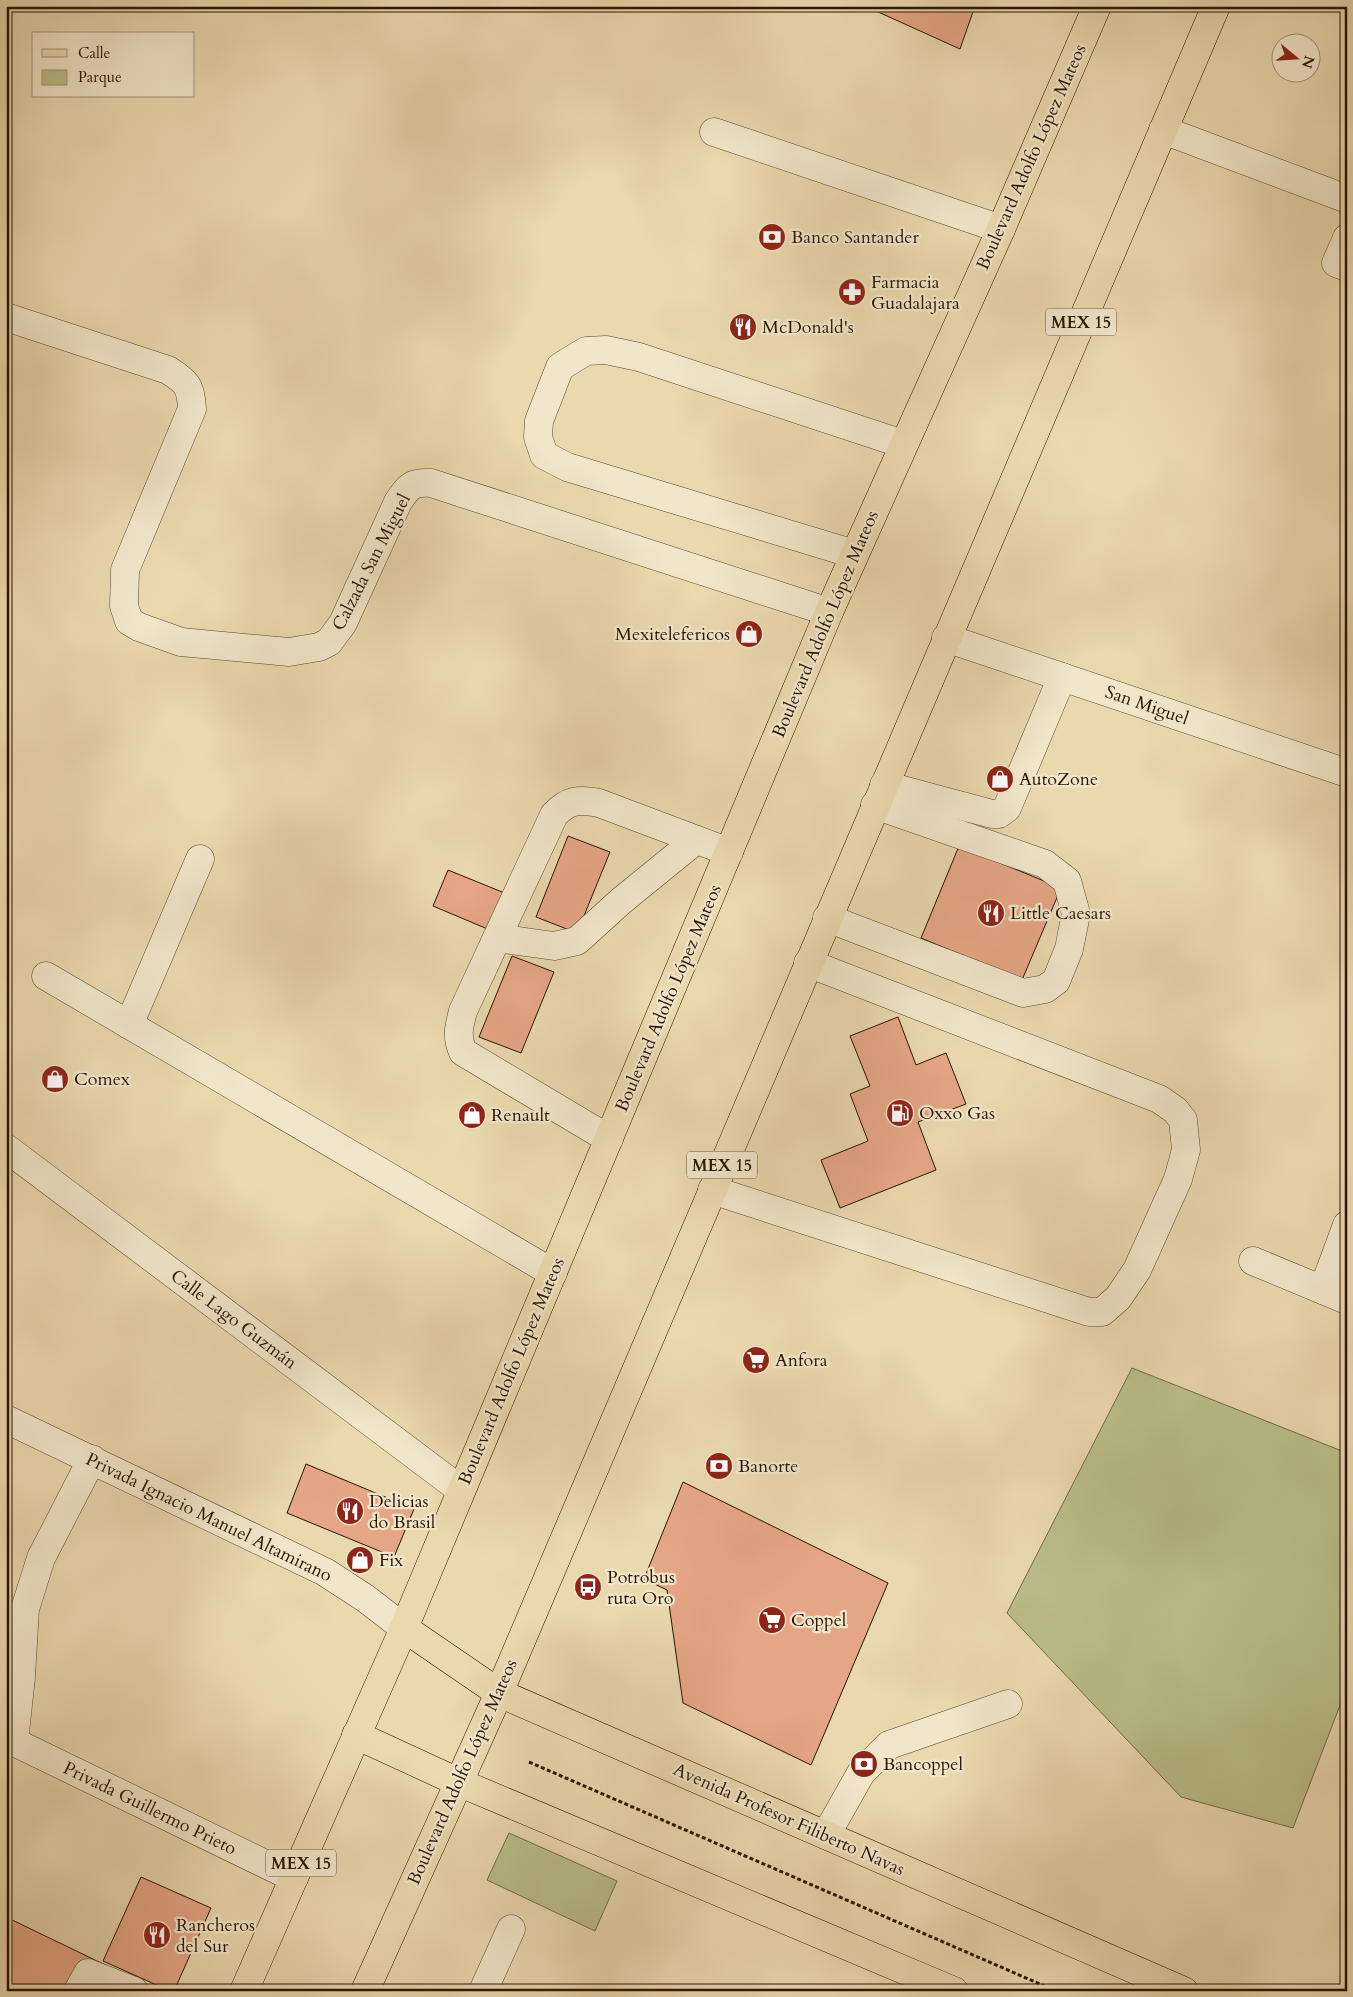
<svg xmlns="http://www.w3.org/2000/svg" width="1353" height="1997" font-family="Cardo,serif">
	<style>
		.green { fill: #babe88; stroke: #716a44 }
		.building { fill: #e5a685; stroke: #281500 }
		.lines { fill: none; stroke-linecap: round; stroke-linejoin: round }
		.minor-casing { stroke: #58462c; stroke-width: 29 }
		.major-casing { stroke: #281500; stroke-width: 29 }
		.path { stroke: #281500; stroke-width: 3; stroke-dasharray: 4 2.5; stroke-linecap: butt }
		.minor { stroke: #f1e6ca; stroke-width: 28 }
		.major { stroke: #ead8ae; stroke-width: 28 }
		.labels { text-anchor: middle; stroke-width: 4.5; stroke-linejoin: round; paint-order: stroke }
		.shield { fill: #f1e6ca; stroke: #64543d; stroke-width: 1 }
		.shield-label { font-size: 16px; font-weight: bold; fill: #281500 }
		.street-label { font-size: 18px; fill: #281500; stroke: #f1e6ca }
		.poi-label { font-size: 18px; fill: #281500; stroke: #f1e6ca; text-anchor: start }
	</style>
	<rect width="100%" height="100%" fill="#ead8ae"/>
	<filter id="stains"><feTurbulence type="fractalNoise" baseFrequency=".004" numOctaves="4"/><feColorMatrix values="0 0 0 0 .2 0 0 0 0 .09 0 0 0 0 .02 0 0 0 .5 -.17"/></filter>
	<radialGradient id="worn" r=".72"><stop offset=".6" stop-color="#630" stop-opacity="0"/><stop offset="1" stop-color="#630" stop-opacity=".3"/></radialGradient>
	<g class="green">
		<polygon points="1132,1368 1347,1453 1347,1687 1293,1828 1181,1797 1007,1613"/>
		<polygon points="509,1833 617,1881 595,1931 487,1880"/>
	</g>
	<g class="building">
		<polygon points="865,6 975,6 960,49"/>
		<polygon points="568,836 610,852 577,933 536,917"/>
		<polygon points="959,846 1061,888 1022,980 921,938"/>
		<polygon points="448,870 512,896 497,933 433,906"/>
		<polygon points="512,956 554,972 521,1053 479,1037"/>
		<polygon points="898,1017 916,1065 946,1053 966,1104 918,1122 936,1170 840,1208 821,1160 868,1141 850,1094 870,1086 850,1036"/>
		<polygon points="306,1464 414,1509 394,1557 287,1513"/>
		<polygon points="683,1482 888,1583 811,1765 683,1703 667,1590 644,1579"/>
		<polygon points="141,1877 211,1908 174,1991 170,1991 103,1961"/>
		<polygon points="6,1917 159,1991 6,1991"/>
	</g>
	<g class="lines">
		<g class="minor-casing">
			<g id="minor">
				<polyline points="1163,130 1347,199"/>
				<polyline points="714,132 1001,229"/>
				<polyline points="1347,238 1336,263 1347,267"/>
				<path d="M 6,317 L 168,370 C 187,382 191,386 192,409 L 125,570 L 124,606 L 129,621 L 139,627 L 181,642 L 289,652 L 319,647 L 329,642 L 343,623 L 398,502 C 409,486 411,482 431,483 L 829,612"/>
				<polyline points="854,554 567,467 544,455 538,437 539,421 560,367 586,351 606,350 639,357 903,444"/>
				<polyline points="946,638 1347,773"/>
				<polyline points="884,785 992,814 999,814 1007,808 1062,677"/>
				<polyline points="827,918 1023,993 1045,989 1056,981 1069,949 1076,914 1067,881 1045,864 875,805"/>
				<polyline points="497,938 554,946 577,941 621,901 696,840"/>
				<polyline points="46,976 553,1273"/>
				<polyline points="129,1025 200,859"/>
				<path d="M 609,1139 L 463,1052 C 456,1037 459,1026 463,1011 L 554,815 C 568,800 578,799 599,803 L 729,852"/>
				<polyline points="6,1148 461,1490"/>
				<polyline points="712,1190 1089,1312 1102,1312 1118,1298 1137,1270 1178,1179 1186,1150 1183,1120 1175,1110 1159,1099 808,963"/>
				<polyline points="1253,1261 1347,1300"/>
				<polyline points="1323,1290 1347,1225"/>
				<polyline points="6,1419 325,1572 365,1598 404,1628"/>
				<polyline points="6,1738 294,1878"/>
				<polyline points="14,1742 21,1677 25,1609 41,1558 92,1459"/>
				<polyline points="826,1835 861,1773 889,1745 1008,1704"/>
				<polyline points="78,1991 88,1973 134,1991"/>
				<polyline points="483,1991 511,1929"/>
			</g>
		</g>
		<g class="major-casing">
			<g id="major">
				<polyline points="404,1628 499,1693 1184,1991"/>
				<polyline points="356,1735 458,1782 954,1991"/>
				<polyline points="244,1991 404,1628 829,612 1001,229 1097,6"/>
				<polyline points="365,1991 499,1693 1216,6"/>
			</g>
		</g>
		<polyline class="path" points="529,1762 1056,1991"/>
		<use href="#minor" class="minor"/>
		<use href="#major" class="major"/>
	</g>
	<defs>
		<g id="bank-disc" transform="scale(1.4375)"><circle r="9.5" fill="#8f2418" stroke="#f1e6ca"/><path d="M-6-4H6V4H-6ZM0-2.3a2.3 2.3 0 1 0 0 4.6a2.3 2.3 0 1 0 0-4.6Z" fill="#fff"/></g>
		<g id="pharmacy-disc" transform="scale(1.4375)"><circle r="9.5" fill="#8f2418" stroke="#f1e6ca"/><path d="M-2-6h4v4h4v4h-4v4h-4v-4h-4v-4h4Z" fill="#fff"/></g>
		<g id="restaurant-disc" transform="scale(1.4375)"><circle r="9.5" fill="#8f2418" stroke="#f1e6ca"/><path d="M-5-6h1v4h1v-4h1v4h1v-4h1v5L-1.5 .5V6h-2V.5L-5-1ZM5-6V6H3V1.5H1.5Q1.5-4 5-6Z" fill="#fff"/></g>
		<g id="shop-disc" transform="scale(1.4375)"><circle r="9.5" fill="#8f2418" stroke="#f1e6ca"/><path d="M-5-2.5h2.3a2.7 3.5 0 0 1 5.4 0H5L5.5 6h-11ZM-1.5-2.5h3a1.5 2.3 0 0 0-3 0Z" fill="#fff"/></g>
		<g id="fuel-disc" transform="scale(1.4375)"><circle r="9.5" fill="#8f2418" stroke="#f1e6ca"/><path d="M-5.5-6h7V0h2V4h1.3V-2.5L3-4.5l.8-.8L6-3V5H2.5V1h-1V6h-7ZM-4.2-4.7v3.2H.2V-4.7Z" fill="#fff"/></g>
		<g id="supermarket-disc" transform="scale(1.4375)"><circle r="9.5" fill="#8f2418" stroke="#f1e6ca"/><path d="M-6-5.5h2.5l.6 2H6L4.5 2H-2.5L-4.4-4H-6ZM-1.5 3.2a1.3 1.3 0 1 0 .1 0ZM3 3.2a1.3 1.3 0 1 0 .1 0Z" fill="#fff"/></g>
		<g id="bus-disc" transform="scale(1.4375)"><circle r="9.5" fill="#8f2418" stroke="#f1e6ca"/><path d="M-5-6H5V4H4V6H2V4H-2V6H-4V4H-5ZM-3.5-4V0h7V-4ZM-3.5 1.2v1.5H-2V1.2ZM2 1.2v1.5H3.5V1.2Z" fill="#fff"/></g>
	</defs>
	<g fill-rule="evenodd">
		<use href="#bank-disc" x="772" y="237"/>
		<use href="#pharmacy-disc" x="852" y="292"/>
		<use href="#restaurant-disc" x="743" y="327"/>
		<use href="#shop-disc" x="749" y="634"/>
		<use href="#shop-disc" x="1000" y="779"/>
		<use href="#restaurant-disc" x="991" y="913"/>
		<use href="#shop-disc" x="55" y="1079"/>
		<use href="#fuel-disc" x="900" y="1113"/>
		<use href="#shop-disc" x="472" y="1115"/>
		<use href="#supermarket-disc" x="756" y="1360"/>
		<use href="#bank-disc" x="719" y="1466"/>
		<use href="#restaurant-disc" x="350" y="1511"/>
		<use href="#shop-disc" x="360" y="1560"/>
		<use href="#bus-disc" x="588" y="1587"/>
		<use href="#supermarket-disc" x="772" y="1620"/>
		<use href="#bank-disc" x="864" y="1764"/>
		<use href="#restaurant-disc" x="157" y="1935"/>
	</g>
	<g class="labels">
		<g class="shield">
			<rect x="1046" y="308.5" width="70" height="27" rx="4"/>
			<rect x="687" y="1151.5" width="70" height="27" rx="4"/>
			<rect x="266" y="1849.5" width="70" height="27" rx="4"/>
		</g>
		<g class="shield-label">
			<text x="1081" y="328">MEX 15</text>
			<text x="722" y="1171">MEX 15</text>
			<text x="301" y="1869">MEX 15</text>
		</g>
		<g class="street-label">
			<text transform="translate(1031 157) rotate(-66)" y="6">Boulevard Adolfo López Mateos</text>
			<text transform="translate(371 562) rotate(-63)" y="6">Calzada San Miguel</text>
			<text transform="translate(825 624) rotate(-67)" y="6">Boulevard Adolfo López Mateos</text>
			<text transform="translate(1147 705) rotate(19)" y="6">San Miguel</text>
			<text transform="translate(668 998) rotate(-67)" y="6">Boulevard Adolfo López Mateos</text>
			<text transform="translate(234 1319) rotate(37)" y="6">Calle Lago Guzmán</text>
			<text transform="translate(511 1371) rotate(-67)" y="6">Boulevard Adolfo López Mateos</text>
			<text transform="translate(209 1517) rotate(26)" y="6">Privada Ignacio Manuel Altamirano</text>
			<text transform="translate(462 1772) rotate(-66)" y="6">Boulevard Adolfo López Mateos</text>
			<text transform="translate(150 1808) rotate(26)" y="6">Privada Guillermo Prieto</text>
			<text transform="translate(789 1819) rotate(24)" y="6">Avenida Profesor Filiberto Navas</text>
		</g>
		<g class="poi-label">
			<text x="791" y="243">Banco Santander</text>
			<text x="871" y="288">Farmacia<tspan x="871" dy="21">Guadalajara</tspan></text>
			<text x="762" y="333">McDonald's</text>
			<text x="730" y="640" text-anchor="end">Mexitelefericos</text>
			<text x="1019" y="785">AutoZone</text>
			<text x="1010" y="919">Little Caesars</text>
			<text x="74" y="1085">Comex</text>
			<text x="919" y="1119">Oxxo Gas</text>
			<text x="491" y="1121">Renault</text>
			<text x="775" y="1366">Anfora</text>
			<text x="738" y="1472">Banorte</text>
			<text x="369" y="1507">Delicias<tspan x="369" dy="21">do Brasil</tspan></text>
			<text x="379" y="1566">Fix</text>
			<text x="607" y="1583">Potrobus<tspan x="607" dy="21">ruta Oro</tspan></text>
			<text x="791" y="1626">Coppel</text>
			<text x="883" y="1770">Bancoppel</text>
			<text x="176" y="1931">Rancheros<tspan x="176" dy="21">del Sur</tspan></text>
		</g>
	</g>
	<rect width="1353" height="1997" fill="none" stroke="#ead8ae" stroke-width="25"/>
	<rect x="8" y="8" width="1338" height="1982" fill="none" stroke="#281500" stroke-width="2.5"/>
	<rect x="12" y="12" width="1328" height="1972" fill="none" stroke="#281500"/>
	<rect x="32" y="32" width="162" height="65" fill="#f1e6ca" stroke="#a19279"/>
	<rect x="42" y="49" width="25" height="8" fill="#ead8ae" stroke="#a19279"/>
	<text x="78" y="58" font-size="15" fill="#281500">Calle</text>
	<rect x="42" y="70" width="25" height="15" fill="#babe88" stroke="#a19279"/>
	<text x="78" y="82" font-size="15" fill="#281500">Parque</text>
	<g transform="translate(1296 58) rotate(108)"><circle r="24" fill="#f1e6ca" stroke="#a19279"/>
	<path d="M0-4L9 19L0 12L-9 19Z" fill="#8f2418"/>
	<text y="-8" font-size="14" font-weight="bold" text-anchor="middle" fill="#281500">N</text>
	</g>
	<rect width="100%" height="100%" filter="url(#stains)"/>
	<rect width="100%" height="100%" fill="url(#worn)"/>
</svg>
